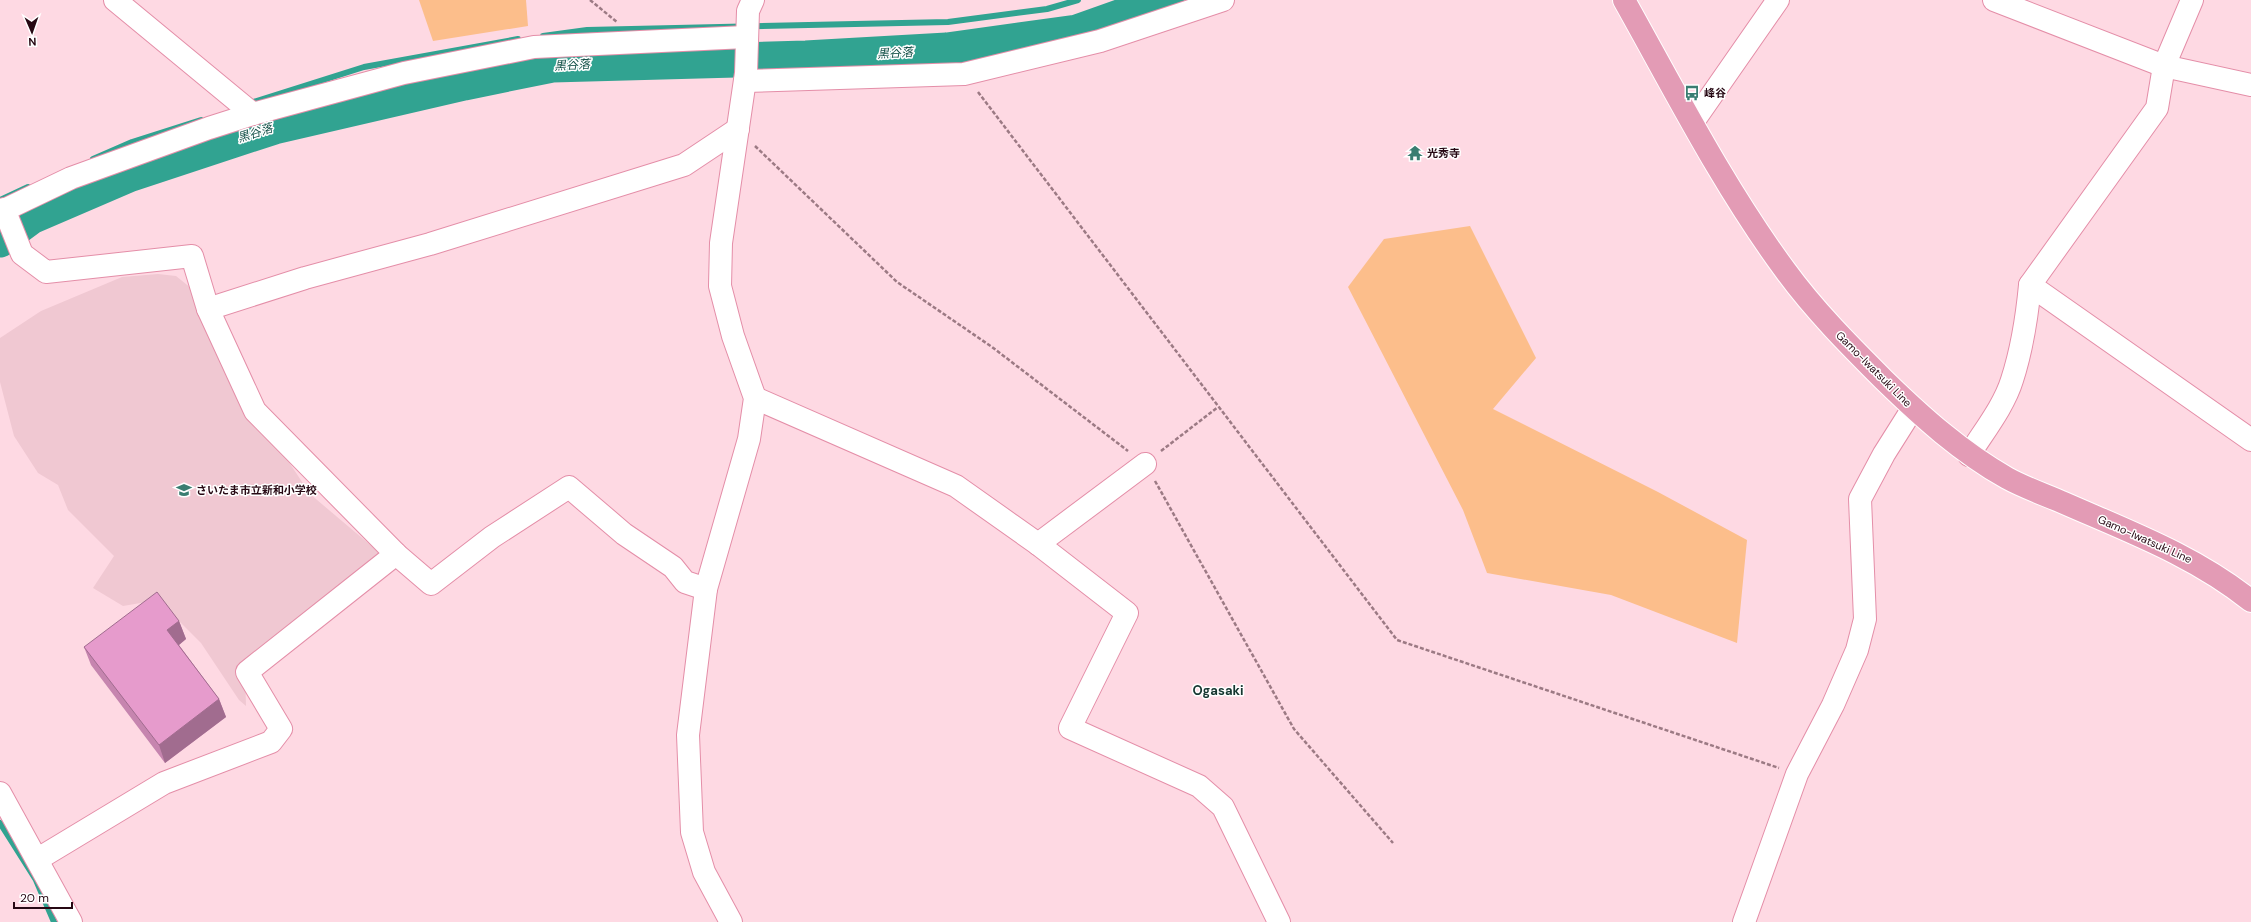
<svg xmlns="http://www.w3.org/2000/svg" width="2251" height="922" font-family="'DM Sans','Noto Sans JP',sans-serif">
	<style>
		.built { fill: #f0c8d2 }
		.green { fill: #fcbe8b }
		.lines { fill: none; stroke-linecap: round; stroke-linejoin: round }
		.stream { stroke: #31a391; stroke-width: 6 }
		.river { stroke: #31a391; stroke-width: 35 }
		.minor-casing { stroke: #e48ea8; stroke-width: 24 }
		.major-casing { stroke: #fff; stroke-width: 24 }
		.path { stroke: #9c7a84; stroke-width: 2.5; stroke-dasharray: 4 2; stroke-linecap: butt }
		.minor { stroke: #fff; stroke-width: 22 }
		.major { stroke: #e39bb5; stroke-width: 22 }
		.wall { fill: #c685af }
		.shaded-wall { fill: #a16c8f }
		.building { fill: #e69bcc; stroke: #a16c8f }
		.labels { text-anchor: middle; stroke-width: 3; stroke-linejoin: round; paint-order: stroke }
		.poi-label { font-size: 11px; font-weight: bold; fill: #260813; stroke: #fff; text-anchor: start }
		.street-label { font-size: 11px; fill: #260813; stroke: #fff }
		.water-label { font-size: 12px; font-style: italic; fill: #16534a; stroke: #fff }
		.quarter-label { font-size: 13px; font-weight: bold; fill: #153630; stroke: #fff }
	</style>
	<rect width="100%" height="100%" fill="#fed9e3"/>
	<polygon class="built" points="158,274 176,276 191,288 230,373 310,494 381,554 245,668 246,706 239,700 201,643 158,600 123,606 93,588 114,556 68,510 58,485 38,473 14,436 0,382 0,338 41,311 122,277"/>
	<g class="green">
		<polygon points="419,0 526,0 528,26 433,41"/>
		<polygon points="1470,226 1536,358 1493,409 1658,492 1747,540 1737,643 1611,595 1487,573 1463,510 1348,287 1384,239"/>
	</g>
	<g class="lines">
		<g class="stream">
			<polyline points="543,36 587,30 948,22 1047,9 1078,0"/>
			<polyline points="247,104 364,67 518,39"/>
			<polyline points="93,159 132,142 201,120"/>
			<polyline points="0,200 28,187"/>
			<polyline points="0,823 36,880 54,922"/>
		</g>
		<polyline class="river" points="0,240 31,217 131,174 274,127 464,83 552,65 806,58 947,50 1077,32 1167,0"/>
		<g class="minor-casing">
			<g id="minor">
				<polyline points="115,0 253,114"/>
				<polyline points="1994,0 2164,66 2251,85"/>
				<polyline points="745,81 964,74 1100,41 1223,0"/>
				<polyline points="1693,122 1778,0"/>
				<polyline points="4,209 22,254 46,272 192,256 208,309 255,411 396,554 431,584 492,537 569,487 624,534 673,567 685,582 706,589"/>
				<polyline points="0,212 71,178 209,128 253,114 404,73 534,47 746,37"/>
				<polyline points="2030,285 2251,440"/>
				<polyline points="208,309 305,278 430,244 684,165 738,129"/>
				<polyline points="755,398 956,486 1038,544 1127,613 1070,728 1199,786 1223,807 1279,922"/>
				<path d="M 1969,455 C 1984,431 2004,406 2012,380 C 2022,349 2027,317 2030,285 L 2157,108 L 2164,66 L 2192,0"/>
				<polyline points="1038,544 1145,464"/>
				<polyline points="0,793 71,922"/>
				<polyline points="38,859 164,783 271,742 281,729 247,672 396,554"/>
				<polyline points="731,922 704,872 692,832 688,735 706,589 749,439 755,398 733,336 720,286 721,243 746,73 748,11 753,0"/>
				<polyline points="1744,922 1797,774 1833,705 1857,650 1865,619 1860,499 1884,454 1913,408"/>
			</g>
		</g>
		<g class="major-casing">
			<path id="major" d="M 1624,0 C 1675,91 1723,186 1785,270 C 1814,310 1850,346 1884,380 C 1922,417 1961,452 2007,478 C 2025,488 2046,495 2064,503 C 2130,532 2195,556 2251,601"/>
		</g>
		<g class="path">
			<polyline points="590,0 617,22"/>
			<polyline points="978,92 1397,640 1779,768"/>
			<polyline points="755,146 897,282 992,347 1128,451"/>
			<polyline points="1161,451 1218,407"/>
			<polyline points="1155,481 1294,729 1393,843"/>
		</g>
		<use href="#minor" class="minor"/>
		<use href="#major" class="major"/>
	</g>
	<polygon class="wall" points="179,621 186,639 179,645 219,699 226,717 165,763 91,665 84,647"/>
	<g class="shaded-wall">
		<polygon points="179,621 186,639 174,649 167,630"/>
		<polygon points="219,699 226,717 165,763 159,745"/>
	</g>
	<polygon class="building" points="157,592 179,621 167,630 219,699 159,745 84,647"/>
	<defs>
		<g id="bus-bare" transform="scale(1.2)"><path d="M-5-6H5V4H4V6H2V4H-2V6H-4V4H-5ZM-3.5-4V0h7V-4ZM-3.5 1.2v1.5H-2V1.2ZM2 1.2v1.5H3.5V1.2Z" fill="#397d71" stroke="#fff" stroke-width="2.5" paint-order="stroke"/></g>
		<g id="temple-bare" transform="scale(1.2)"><path d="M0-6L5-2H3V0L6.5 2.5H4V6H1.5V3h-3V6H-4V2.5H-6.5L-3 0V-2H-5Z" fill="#397d71" stroke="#fff" stroke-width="2.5" paint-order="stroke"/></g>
		<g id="school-bare" transform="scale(1.2)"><path d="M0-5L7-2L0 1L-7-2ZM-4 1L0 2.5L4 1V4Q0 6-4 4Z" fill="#397d71" stroke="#fff" stroke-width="2.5" paint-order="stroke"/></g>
	</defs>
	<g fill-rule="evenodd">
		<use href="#bus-bare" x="1692" y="93"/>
		<use href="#temple-bare" x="1415" y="153"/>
		<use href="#school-bare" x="184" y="490"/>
	</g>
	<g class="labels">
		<g class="poi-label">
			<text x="1704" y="97">峰谷</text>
			<text x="1427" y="157">光秀寺</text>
			<text x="196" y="494">さいたま市立新和小学校</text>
		</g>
		<g class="street-label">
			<text transform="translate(1874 369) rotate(45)" y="4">Gamo-Iwatsuki Line</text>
			<text transform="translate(2145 539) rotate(24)" y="4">Gamo-Iwatsuki Line</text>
		</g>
		<g class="water-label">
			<text transform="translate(895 53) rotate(-3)" y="4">黒谷落</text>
			<text transform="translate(572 65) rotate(-3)" y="4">黒谷落</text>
			<text transform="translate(255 133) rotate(-18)" y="4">黒谷落</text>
		</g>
		<g class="quarter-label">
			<text x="1218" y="695">Ogasaki</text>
		</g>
	</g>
	<g transform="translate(32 32) rotate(178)" stroke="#ffffff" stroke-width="3" paint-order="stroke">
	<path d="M0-3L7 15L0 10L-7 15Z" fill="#260813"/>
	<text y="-6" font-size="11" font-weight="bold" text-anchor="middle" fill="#260813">N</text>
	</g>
	<path d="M14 902v6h58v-6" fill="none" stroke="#260813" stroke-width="2"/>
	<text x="20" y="902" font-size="12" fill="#260813" stroke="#ffffff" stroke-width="3" paint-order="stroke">20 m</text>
</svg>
